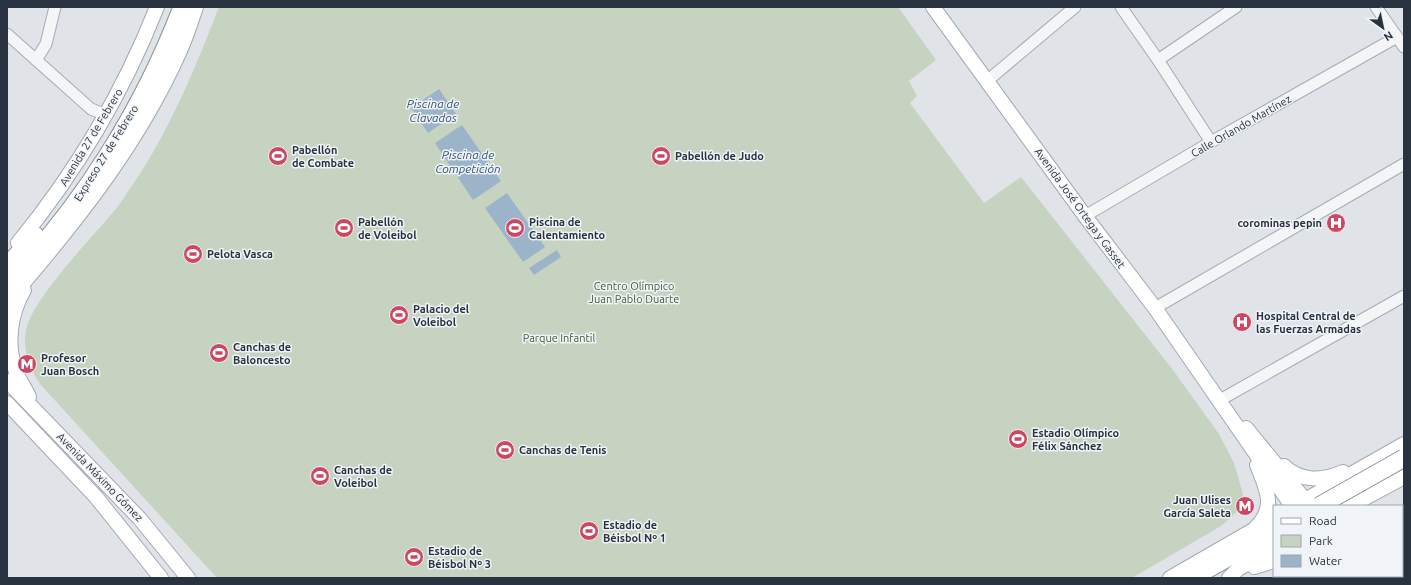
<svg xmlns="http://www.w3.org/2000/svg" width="1411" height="585" font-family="Ubuntu,sans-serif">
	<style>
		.green { fill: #c7d3c1 }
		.water { fill: #9bb4c9 }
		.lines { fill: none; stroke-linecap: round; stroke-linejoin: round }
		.minor-casing { stroke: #a5abb3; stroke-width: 13 }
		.major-casing { stroke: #a0a9b5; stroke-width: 16 }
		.highway-casing { stroke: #8892a0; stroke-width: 19 }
		.minor { stroke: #f3f5f7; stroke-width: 11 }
		.major { stroke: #fff; stroke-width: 14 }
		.highway { stroke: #fff; stroke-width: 17 }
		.highway-bridge-casing { stroke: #8892a0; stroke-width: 19; stroke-linecap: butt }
		.highway-bridge { stroke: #fff; stroke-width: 17 }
		.labels { text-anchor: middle; stroke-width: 3; stroke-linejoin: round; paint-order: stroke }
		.street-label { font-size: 11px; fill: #293340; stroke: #f0f3f7 }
		.poi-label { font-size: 11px; font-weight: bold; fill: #293340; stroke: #f0f3f7; text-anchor: start }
		.park-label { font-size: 11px; fill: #3f5c36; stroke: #f0f3f7 }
		.water-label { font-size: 12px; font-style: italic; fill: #335474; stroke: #f0f3f7 }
	</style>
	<rect width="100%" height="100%" fill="#e0e4e9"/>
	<path class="green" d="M 219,7 L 898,7 L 936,60 L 909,81 L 917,96 L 910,103 L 984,203 L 1021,177 L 1173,370 L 1219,434 L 1234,463 L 1243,494 L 1240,509 L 1221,526 L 1132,578 L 217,578 L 40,384 C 30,369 22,348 26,330 C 32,299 94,235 116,209 C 124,198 132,185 140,174 C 174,120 196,66 219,7 Z"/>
	<g class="water">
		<polygon points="439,89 456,114 428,133 411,108"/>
		<polygon points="462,125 501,181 473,200 435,143"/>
		<polygon points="507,193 545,247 523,262 485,208"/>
		<polygon points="557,250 561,257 534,275 529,268"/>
	</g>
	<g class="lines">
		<g class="minor-casing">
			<g id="minor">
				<polyline points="1121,7 1158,60 1211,142"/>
				<polyline points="1376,7 1404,47"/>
				<polyline points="7,34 91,109 107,115"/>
				<polyline points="36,60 46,44 55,7"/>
				<polyline points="1158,60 1236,7"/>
				<polyline points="987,81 1075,7"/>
				<polyline points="1085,216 1211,142 1397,37"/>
				<polyline points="1155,308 1404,164"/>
				<polyline points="1220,400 1404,296"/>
			</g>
		</g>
		<g class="major-casing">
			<g id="major">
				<polyline points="933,7 1085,216 1155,308 1292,506"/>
				<path d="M 18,243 C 76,172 123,93 157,7"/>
				<path d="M 24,290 C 10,314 6,345 16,372 C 19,380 25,388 29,397"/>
				<path d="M 7,302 C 73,226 138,145 179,53 C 186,38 191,22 196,7"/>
				<polyline points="7,381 140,519 188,578"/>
				<polyline points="7,403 96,497 161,578"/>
				<polyline points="1246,428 1310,506"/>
				<path d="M 1284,466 C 1300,482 1323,481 1343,472"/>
				<polyline points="1342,487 1336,495 1344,506"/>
				<polyline points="1298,504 1404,444"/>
				<polyline points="1350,506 1404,477"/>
				<path d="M 1256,527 C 1277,507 1266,488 1257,465"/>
				<polyline points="1254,567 1274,561"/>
				<polyline points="1340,576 1343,578"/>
				<polyline points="1361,576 1362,578"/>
				<polyline points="1170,578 1274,518"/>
				<polyline points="1229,578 1238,569 1274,549"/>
			</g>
		</g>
		<g class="highway-casing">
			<g id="highway">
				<polyline points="7,266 35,235"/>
				<path d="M 7,284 C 83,205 143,109 182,7"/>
				<polyline points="1192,578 1274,532"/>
			</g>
		</g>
		<use href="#minor" class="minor"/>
		<use href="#major" class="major"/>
		<use href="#highway" class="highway"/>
		<g class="highway-bridge-casing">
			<polyline id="highway-bridge" points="1319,506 1404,458"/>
		</g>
		<use href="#highway-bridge" class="highway-bridge"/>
	</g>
	<defs>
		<g id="stadium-disc" transform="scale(1)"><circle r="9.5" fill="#ce4662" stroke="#f0f3f7"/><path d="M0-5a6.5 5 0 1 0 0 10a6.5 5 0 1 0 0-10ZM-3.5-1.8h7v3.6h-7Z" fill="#fff"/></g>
		<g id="hospital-disc" transform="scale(1)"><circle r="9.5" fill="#ce4662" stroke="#f0f3f7"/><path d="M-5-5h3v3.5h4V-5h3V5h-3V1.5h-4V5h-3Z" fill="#fff"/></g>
		<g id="metro-disc" transform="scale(1)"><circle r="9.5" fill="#ce4662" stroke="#f0f3f7"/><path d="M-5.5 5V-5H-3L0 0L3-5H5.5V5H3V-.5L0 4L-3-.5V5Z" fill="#fff"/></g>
	</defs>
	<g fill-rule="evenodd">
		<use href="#stadium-disc" x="278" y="156"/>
		<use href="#stadium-disc" x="661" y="156"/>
		<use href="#hospital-disc" x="1336" y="223"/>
		<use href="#stadium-disc" x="344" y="228"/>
		<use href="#stadium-disc" x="515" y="228"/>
		<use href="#stadium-disc" x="193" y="254"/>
		<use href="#stadium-disc" x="399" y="315"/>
		<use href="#hospital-disc" x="1242" y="322"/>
		<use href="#stadium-disc" x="219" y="353"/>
		<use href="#metro-disc" x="27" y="364"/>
		<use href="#stadium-disc" x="1018" y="439"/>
		<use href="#stadium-disc" x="505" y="450"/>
		<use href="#stadium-disc" x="320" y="476"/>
		<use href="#metro-disc" x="1245" y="506"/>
		<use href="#stadium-disc" x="589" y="531"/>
		<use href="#stadium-disc" x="414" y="557"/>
	</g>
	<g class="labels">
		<g class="street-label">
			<text transform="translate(1241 126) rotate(-30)" y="4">Calle Orlando Martínez</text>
			<text transform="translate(91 137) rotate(-59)" y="4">Avenida 27 de Febrero</text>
			<text transform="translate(106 153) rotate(-58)" y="4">Expreso 27 de Febrero</text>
			<text transform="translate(1080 208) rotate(54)" y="4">Avenida José Ortega y Gasset</text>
			<text transform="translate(100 477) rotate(46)" y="4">Avenida Máximo Gómez</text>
		</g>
		<g class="poi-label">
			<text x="292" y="154">Pabellón<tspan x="292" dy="13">de Combate</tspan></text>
			<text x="675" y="160">Pabellón de Judo</text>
			<text x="358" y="226">Pabellón<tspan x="358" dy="13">de Voleibol</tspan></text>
			<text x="529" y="226">Piscina de<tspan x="529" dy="13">Calentamiento</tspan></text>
			<text x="1322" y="227" text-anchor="end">corominas pepin</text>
			<text x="207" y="258">Pelota Vasca</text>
			<text x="413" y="313">Palacio del<tspan x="413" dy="13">Voleibol</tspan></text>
			<text x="1256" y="320">Hospital Central de<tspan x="1256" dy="13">las Fuerzas Armadas</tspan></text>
			<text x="233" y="351">Canchas de<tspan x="233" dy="13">Baloncesto</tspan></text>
			<text x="41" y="362">Profesor<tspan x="41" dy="13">Juan Bosch</tspan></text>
			<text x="1032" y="437">Estadio Olímpico<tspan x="1032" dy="13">Félix Sánchez</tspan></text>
			<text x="519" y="454">Canchas de Tenis</text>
			<text x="334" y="474">Canchas de<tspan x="334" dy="13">Voleibol</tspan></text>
			<text x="1231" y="504" text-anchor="end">Juan Ulises<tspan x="1231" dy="13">García Saleta</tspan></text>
			<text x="603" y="529">Estadio de<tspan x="603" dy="13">Béisbol Nº 1</tspan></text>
			<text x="428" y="555">Estadio de<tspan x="428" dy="13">Béisbol Nº 3</tspan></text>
		</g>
		<g class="park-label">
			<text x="634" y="290">Centro Olímpico<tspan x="634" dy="13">Juan Pablo Duarte</tspan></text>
			<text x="559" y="342">Parque Infantil</text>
		</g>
		<g class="water-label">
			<text x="433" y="108">Piscina de<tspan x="433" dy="14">Clavados</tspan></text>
			<text x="468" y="159">Piscina de<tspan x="468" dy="14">Competición</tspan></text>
		</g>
	</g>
	<rect width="1411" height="585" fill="none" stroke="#293340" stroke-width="16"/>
	<rect x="1273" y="505" width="130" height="72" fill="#f0f3f7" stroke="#a0a6ae"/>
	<rect x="1281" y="518" width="20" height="6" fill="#ffffff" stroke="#a0a6ae"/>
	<text x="1309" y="525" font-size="12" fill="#293340">Road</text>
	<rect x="1281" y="535" width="20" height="12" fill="#c7d3c1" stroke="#a0a6ae"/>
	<text x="1309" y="545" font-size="12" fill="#293340">Park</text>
	<rect x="1281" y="555" width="20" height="12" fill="#9bb4c9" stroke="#a0a6ae"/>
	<text x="1309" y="565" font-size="12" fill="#293340">Water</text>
	<g transform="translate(1383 28) rotate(147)" stroke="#f0f3f7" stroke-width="3" paint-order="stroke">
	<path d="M0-3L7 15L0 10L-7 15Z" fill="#293340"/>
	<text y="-6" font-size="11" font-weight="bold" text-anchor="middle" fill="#293340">N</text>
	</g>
</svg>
